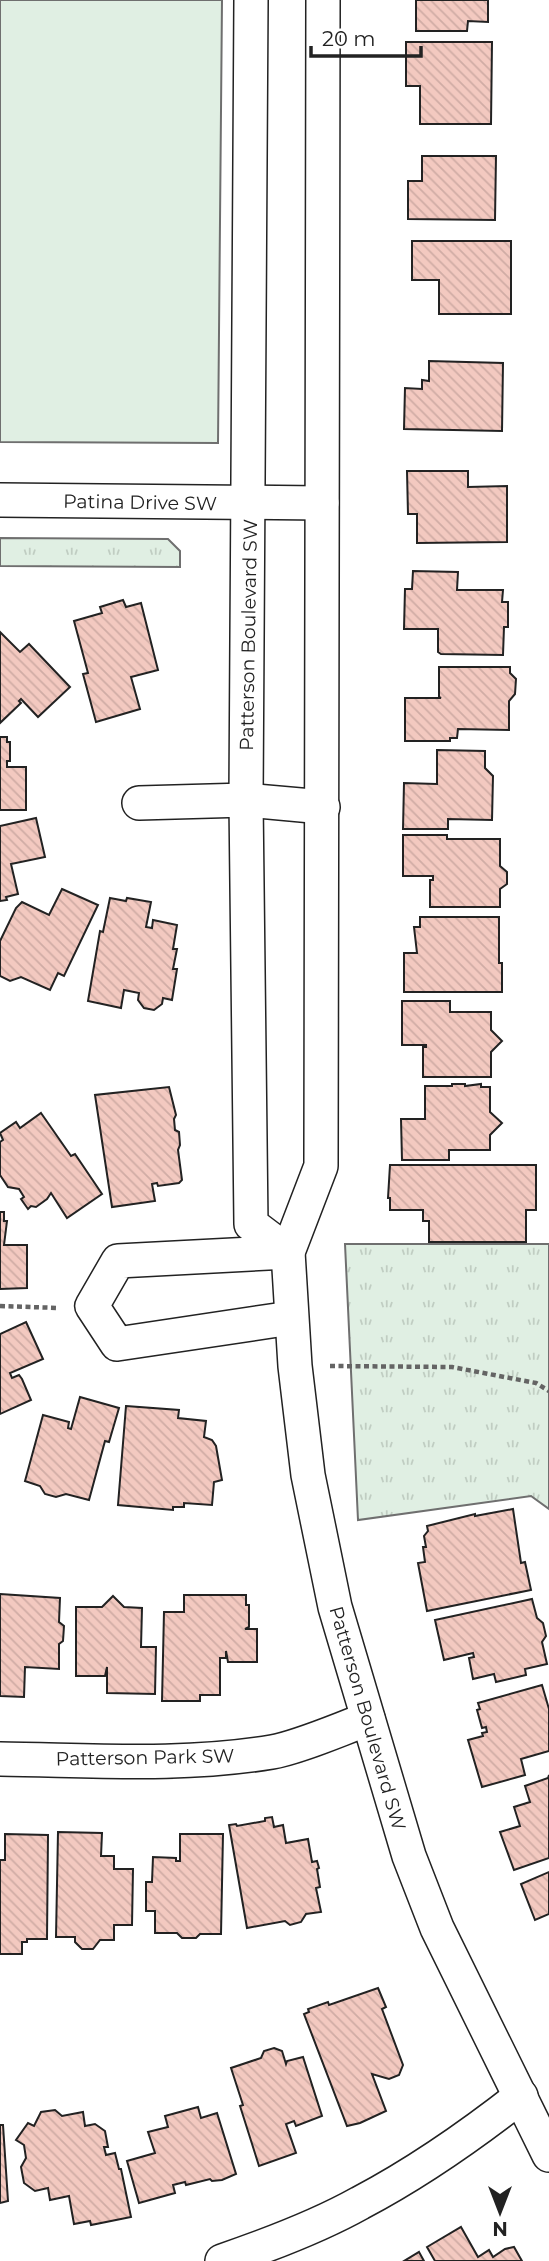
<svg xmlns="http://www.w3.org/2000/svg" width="549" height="2261" font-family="Montserrat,sans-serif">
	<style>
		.grass { fill: url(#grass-tufts); stroke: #6f6f6f; stroke-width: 2 }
		.green { fill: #e0efe3; stroke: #6f6f6f; stroke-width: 2 }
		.building { fill: url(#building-back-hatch); stroke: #222; stroke-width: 2 }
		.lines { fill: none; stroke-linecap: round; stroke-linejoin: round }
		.street-casing { stroke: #222; stroke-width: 36 }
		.path { stroke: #646464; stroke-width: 4.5; stroke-dasharray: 5 3.5; stroke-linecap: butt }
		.street { stroke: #fff; stroke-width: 33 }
		.labels { text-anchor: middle; stroke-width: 5; stroke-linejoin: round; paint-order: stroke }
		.street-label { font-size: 19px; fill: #222; stroke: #fff }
	</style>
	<defs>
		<pattern id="grass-tufts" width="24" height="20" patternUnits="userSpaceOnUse" patternTransform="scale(1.75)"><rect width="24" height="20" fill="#e0efe3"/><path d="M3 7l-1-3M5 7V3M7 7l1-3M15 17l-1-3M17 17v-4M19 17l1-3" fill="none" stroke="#c0cdc2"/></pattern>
		<pattern id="building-back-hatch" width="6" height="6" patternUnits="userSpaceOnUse" patternTransform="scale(1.75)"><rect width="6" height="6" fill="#f3c9c0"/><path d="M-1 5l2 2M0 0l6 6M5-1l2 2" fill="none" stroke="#d0aca5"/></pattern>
	</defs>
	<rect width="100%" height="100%" fill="#fff"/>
	<g class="grass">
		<polygon points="0,538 168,539 180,551 180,567 0,566"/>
		<polygon points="345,1244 549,1244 549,1509 531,1496 358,1520"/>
	</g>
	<polygon class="green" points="0,0 222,0 218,443 0,442"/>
	<g class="building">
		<polygon points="416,0 488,0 488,22 468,21 467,31 416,31"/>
		<polygon points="406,42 492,42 491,124 420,124 420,86 406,86"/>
		<polygon points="422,156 496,156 495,220 408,219 408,181 422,181"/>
		<polygon points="412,241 511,241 511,314 439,314 439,280 412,280"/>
		<polygon points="429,361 503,363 502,431 404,429 405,388 422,389 422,380 429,381"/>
		<polygon points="407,471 468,471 468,487 507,486 507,542 417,543 417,514 408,514"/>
		<polygon points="413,571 458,572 457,590 503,590 502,602 508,602 508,627 504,627 503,655 441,654 438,652 438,629 404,629 405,589 412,589"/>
		<polygon points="123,600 126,607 141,603 158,670 131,677 140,709 96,722 83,674 88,673 74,621 102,613 100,607"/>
		<polygon points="0,632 20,652 29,644 70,687 38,717 21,699 19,701 21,703 0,723"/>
		<polygon points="439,667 510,667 510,673 516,679 515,694 509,701 509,730 458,729 457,738 450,738 450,741 405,741 405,698 441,698 439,697"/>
		<polygon points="0,737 7,737 7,742 10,742 10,761 7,761 7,767 26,767 26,810 0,810"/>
		<polygon points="437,750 485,751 485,768 493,776 492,820 448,819 448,829 403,829 404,783 437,784"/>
		<polygon points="36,818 45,857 11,864 18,894 6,897 7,900 0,901 0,826"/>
		<polygon points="403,835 447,835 447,839 500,839 500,866 507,872 507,884 500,889 500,907 430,907 430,880 433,880 433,876 403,876"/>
		<polygon points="62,889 98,905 64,976 58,973 50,990 21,977 10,981 0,976 0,941 16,908 22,902 49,915"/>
		<polygon points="110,898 126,901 127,898 151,902 146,927 152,928 153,920 177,925 173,949 177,949 173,969 177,969 172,1000 163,998 162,1004 154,1010 144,1008 138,1000 139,993 124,990 121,1008 88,1001 100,931 103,932"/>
		<polygon points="420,917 499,917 499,963 502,963 502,992 404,992 404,953 417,953 414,927 420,927"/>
		<polygon points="402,1001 450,1001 450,1012 491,1012 491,1030 502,1041 491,1052 491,1077 423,1077 423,1047 426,1047 426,1045 402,1045"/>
		<polygon points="452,1084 465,1084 465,1086 481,1084 481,1087 490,1087 490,1112 502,1123 490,1135 490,1150 449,1150 449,1160 402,1160 401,1119 425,1119 425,1086 452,1086"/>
		<polygon points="169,1087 176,1115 174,1119 175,1130 179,1132 180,1145 178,1150 182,1180 179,1183 158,1186 157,1183 152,1184 155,1201 112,1207 95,1095"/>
		<polygon points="41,1113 71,1156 75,1154 102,1194 67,1218 51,1193 47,1199 36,1207 31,1206 28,1209 21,1199 24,1197 19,1189 8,1187 0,1175 0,1142 3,1140 0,1133 16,1122 20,1128"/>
		<polygon points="390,1165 536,1165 536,1210 526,1210 526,1242 429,1242 429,1221 423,1221 423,1210 390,1210 390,1198 388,1198"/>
		<polygon points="0,1212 4,1212 4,1221 7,1221 4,1245 27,1245 27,1288 0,1289"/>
		<polygon points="26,1322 43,1359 10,1373 12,1378 19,1375 22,1379 31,1400 0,1414 0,1334"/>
		<polygon points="80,1397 119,1408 109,1442 105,1441 89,1500 66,1494 56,1497 45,1494 40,1486 25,1481 43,1415 69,1422 68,1428 71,1429"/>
		<polygon points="126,1406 179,1410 178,1418 206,1421 204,1437 212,1440 216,1446 222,1480 214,1482 212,1505 184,1503 184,1507 173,1507 173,1510 118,1505"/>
		<polygon points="513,1509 521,1563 525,1562 531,1590 427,1611 418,1563 425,1562 423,1547 426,1547 424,1536 428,1531 427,1526 475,1514 475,1516"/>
		<polygon points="0,1594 60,1598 59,1622 64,1626 63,1641 59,1644 59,1669 25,1667 24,1697 0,1696"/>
		<polygon points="184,1595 246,1595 246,1605 249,1605 249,1627 245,1629 257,1629 257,1662 228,1662 226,1651 226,1658 220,1658 220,1695 200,1695 200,1701 162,1701 164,1612 184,1612"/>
		<polygon points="113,1596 124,1607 142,1608 141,1647 156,1647 155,1694 107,1693 107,1667 105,1676 76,1676 76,1607 102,1607"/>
		<polygon points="532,1599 537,1618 543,1623 546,1636 542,1642 547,1664 525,1669 526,1675 496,1682 494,1674 473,1679 469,1658 474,1657 473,1653 444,1660 435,1620"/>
		<polygon points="542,1685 549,1709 549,1751 521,1759 525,1775 482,1787 468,1740 483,1736 482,1733 487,1732 486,1727 482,1728 477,1710 480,1709 478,1703"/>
		<polygon points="549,1775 549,1858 514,1870 500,1832 520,1826 514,1807 530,1802 525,1786 548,1778"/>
		<polygon points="272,1817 274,1827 283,1825 286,1843 308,1839 312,1862 317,1861 319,1868 317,1869 320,1887 316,1888 321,1912 306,1914 301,1922 290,1925 285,1921 247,1928 229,1825 236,1824 237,1826 265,1821 265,1818"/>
		<polygon points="58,1832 102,1833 101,1856 114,1856 114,1869 133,1869 132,1925 114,1925 114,1940 100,1940 93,1949 82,1949 75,1942 75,1937 56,1937"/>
		<polygon points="5,1834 48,1835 47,1939 27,1939 27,1942 22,1942 22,1954 0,1954 0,1860 5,1860"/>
		<polygon points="180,1834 223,1834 221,1934 200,1934 196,1938 182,1938 177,1933 155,1933 155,1911 146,1911 146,1882 152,1882 153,1857 176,1858 176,1861 180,1861"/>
		<polygon points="549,1872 549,1914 535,1920 521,1884"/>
		<polygon points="378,1988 386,2007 382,2009 403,2065 399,2075 389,2079 372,2074 386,2111 360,2123 347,2126 304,2014 309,2012 308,2009 328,2002 329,2005"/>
		<polygon points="274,2048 282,2051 286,2064 287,2061 303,2057 322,2116 296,2126 294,2121 286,2124 296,2153 259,2166 240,2106 243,2105 231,2068 261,2058 264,2051"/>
		<polygon points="198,2107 201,2118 217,2113 236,2174 222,2180 212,2181 210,2179 186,2185 185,2182 173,2185 175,2193 139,2203 127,2161 155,2153 148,2132 168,2127 165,2116"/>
		<polygon points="55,2110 62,2116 83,2112 85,2126 95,2124 105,2131 108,2147 104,2147 106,2155 115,2153 119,2169 121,2169 131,2217 91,2225 90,2221 74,2224 69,2196 50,2200 48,2188 35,2191 24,2183 21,2167 26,2158 24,2145 16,2140 28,2123 34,2126 41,2112"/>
		<polygon points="0,2125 3,2125 8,2201 0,2203"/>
		<polygon points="461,2227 478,2257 489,2250 493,2257 505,2249 514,2247 522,2261 435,2261 427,2247"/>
		<polygon points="419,2252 424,2261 404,2261"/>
	</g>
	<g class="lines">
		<g class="street-casing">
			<g id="street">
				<polyline points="251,0 246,800 251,1224 288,1252"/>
				<polyline points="323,0 321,1166 288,1252 295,1366 308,1475 335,1607 409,1856 437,1928 549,2155"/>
				<polyline points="0,500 322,503"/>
				<polyline points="139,803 246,800 323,807"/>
				<polyline points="288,1252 118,1261 92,1306 117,1344 291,1318"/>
				<path d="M 0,1759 C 90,1760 183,1767 272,1752 C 300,1747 340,1729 368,1719"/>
				<path d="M 222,2261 C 269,2245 317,2227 360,2203 C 417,2173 470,2136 521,2096"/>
			</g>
		</g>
		<g class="path">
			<polyline points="0,1306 59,1308"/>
			<polyline points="330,1366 452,1367 536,1383 549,1391"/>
		</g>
		<use href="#street" class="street"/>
	</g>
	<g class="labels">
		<g class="street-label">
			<text transform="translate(140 502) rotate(1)" y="7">Patina Drive SW</text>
			<text transform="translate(248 635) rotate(-89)" y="7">Patterson Boulevard SW</text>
			<text transform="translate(368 1718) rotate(74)" y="7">Patterson Boulevard SW</text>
			<text transform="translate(145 1757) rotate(-1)" y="7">Patterson Park SW</text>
		</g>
	</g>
	<g transform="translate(500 2212) rotate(180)" stroke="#ffffff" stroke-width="5" paint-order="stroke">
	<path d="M0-5L12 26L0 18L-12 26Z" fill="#222222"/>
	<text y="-10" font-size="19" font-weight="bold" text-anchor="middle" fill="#222222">N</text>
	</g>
	<path d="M311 46v10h110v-10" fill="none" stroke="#222222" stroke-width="3.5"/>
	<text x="322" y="46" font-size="21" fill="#222222" stroke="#ffffff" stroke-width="5" paint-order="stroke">20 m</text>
</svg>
